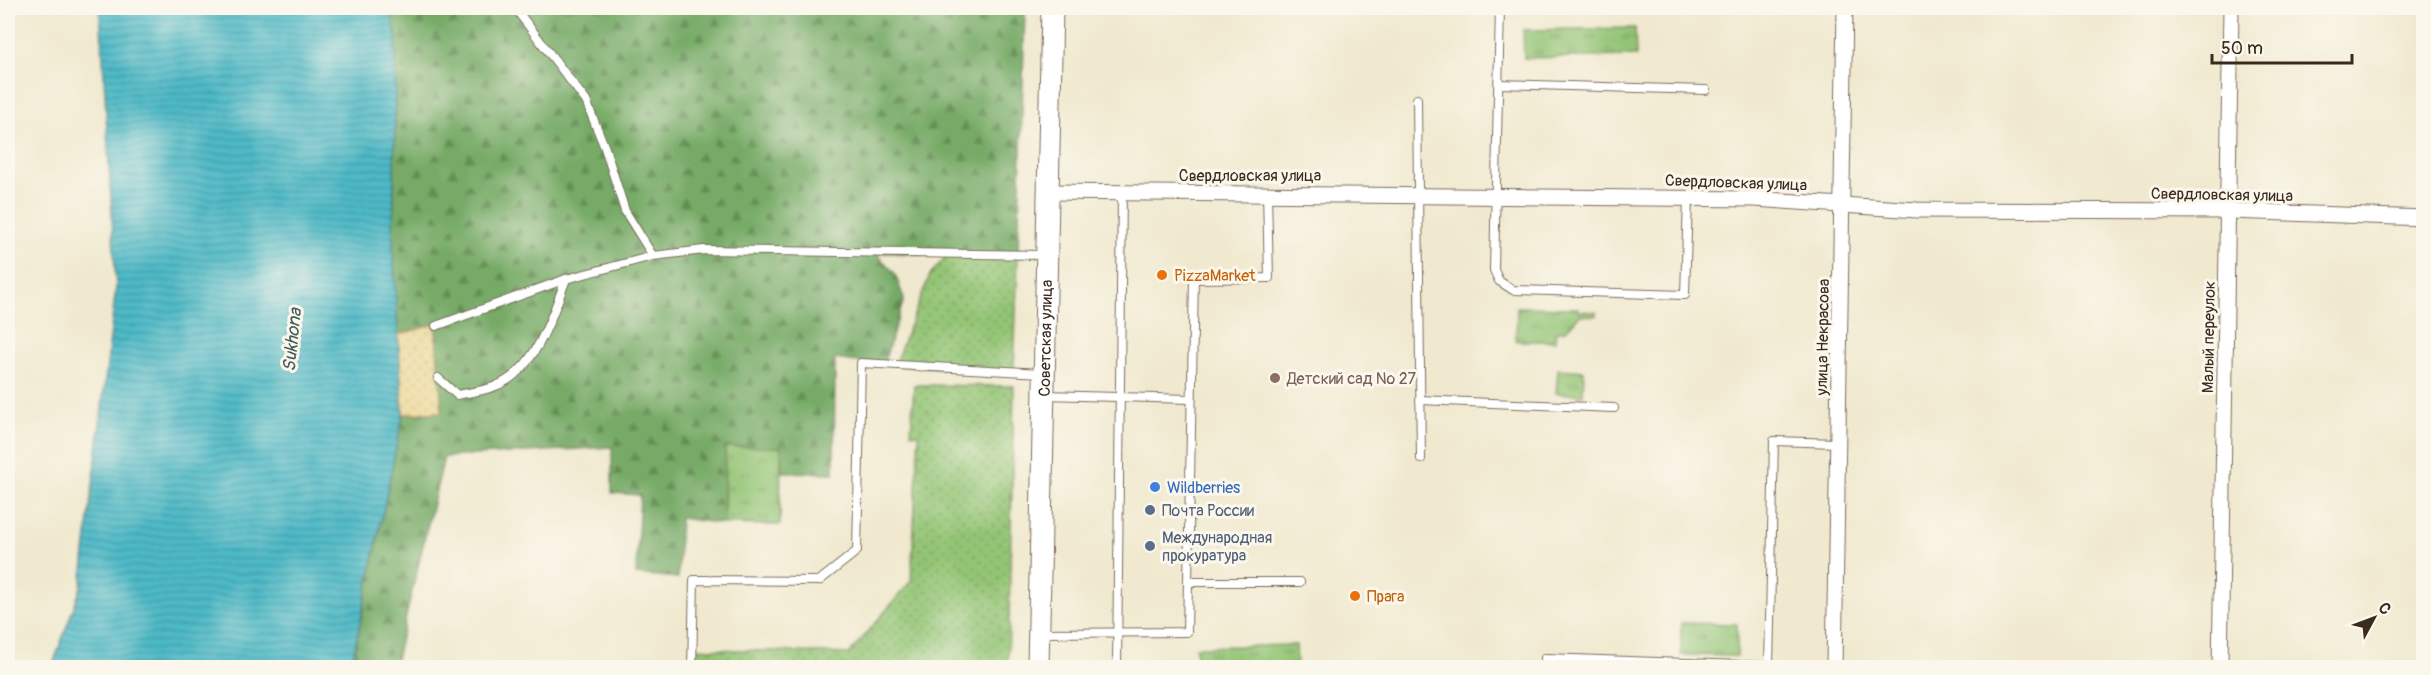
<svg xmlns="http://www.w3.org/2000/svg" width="2431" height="675" font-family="Pangolin,sans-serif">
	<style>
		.grass { fill: url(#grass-dots); stroke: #677749; stroke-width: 1.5 }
		.forest { fill: url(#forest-firs); stroke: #586a42; stroke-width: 1.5 }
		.sand { fill: url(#sand-dots); stroke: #94825e; stroke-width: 1.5 }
		.park { fill: url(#park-tufts); stroke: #677749; stroke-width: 1.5 }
		.water { fill: url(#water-rules); stroke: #447272; stroke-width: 1.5 }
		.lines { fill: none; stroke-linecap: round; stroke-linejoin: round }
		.service-casing { stroke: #7a6d5c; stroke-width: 10 }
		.minor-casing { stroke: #7a6d5c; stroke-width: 17 }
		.secondary-casing { stroke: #7a6d5c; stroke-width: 23 }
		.service { stroke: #fff; stroke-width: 8 }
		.minor { stroke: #fff; stroke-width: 15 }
		.secondary { stroke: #fff; stroke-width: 21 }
		.food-dot { fill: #e8710a; stroke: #fbf7ec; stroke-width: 2 }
		.education-dot { fill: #8d6e63; stroke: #fbf7ec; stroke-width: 2 }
		.shop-dot { fill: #3f7fe0; stroke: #fbf7ec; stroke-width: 2 }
		.service-dot { fill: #5c6f8a; stroke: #fbf7ec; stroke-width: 2 }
		.labels { text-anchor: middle; stroke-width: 6; stroke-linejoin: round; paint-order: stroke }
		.street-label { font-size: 16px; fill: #3b2a1e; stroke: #fbf7ec }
		.food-label { font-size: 16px; fill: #c56008; stroke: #fbf7ec; text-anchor: start }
		.education-label { font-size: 16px; fill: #785e54; stroke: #fbf7ec; text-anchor: start }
		.shop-label { font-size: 16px; fill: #366cbe; stroke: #fbf7ec; text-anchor: start }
		.service-label { font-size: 16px; fill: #4e5e75; stroke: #fbf7ec; text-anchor: start }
		.water-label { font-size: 18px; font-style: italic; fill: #415c59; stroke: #fbf7ec }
	</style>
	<defs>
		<pattern id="grass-dots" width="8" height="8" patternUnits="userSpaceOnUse" patternTransform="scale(1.5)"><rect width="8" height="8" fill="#93c474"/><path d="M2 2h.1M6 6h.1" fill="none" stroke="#799f5f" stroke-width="1.8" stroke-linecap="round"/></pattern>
		<pattern id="forest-firs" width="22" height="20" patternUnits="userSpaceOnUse" patternTransform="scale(1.5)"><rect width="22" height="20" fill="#76aa66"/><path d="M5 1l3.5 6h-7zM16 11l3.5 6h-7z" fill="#628b53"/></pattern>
		<pattern id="sand-dots" width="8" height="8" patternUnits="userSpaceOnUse" patternTransform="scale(1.5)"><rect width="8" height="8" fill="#eeda9e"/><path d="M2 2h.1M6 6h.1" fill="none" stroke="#cdbb88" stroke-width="1.8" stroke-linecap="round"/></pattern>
		<pattern id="park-tufts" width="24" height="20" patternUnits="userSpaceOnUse" patternTransform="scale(1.5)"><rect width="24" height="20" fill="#93c474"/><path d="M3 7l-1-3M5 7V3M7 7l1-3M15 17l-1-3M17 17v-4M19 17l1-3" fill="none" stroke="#799f5f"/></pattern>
		<pattern id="water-rules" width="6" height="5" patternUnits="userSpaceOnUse" patternTransform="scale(1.5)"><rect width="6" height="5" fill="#4dbac7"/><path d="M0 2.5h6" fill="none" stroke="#4197a1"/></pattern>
	</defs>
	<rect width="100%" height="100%" fill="#fbf7ec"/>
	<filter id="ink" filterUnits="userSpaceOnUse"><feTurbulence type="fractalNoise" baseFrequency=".0167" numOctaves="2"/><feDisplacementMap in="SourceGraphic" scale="12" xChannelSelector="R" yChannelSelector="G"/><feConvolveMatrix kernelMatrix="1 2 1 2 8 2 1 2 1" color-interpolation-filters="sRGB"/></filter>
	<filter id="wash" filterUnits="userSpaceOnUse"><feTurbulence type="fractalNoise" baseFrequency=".008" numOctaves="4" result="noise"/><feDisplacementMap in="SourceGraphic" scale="24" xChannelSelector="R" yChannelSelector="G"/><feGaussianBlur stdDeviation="1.35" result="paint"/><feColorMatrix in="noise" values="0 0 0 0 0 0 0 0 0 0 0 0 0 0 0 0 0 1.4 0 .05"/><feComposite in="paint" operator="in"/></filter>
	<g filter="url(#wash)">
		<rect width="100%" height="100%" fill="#f0e9cf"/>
		<g class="grass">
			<polygon points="948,254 1018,255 1014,372 894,365 930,275"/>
			<polygon points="914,385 1014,386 1008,667 692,668 692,648 849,654 911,581 919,434 911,433"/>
		</g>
		<polygon class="forest" points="390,8 1025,8 1018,255 876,253 895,274 904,299 883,365 835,359 834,473 781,472 781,448 725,447 724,524 680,518 678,578 636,574 640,495 612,493 612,447 444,457 394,667 351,668 403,414 442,412 435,324 398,335 393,247 396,35"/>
		<polygon class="sand" points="435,324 442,412 403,414 398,335"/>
		<g class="park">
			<polygon points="1635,28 1636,56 1524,58 1523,30"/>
			<polygon points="1517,307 1579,308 1579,311 1596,312 1596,316 1580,315 1565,331 1556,331 1555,341 1516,341"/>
			<polygon points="1558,369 1584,371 1583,395 1556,393"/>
			<polygon points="725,447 781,447 780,525 724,524"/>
			<polygon points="1681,623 1737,624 1737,656 1681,655"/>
			<polygon points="1296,645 1297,667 1196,667 1196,647"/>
		</g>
		<polygon class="water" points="100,8 390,8 396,35 393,247 403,414 351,667 52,667 81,587 116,287"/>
	</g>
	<g filter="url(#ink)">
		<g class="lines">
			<g class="service-casing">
				<g id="service">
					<polyline points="515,8 586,101 605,148 625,211 653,256"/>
					<polyline points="1500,8 1494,270 1499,281 1513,290 1685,295 1688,198"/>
					<polyline points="1499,84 1706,90"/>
					<polyline points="1417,99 1421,459"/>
					<polyline points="436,326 566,279 653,256 704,250 1045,255"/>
					<path d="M 438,378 L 457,395 C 470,392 486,391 498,385 C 536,369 552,316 566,279"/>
					<polyline points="1045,395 1190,399"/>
					<polyline points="1420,400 1614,408"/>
					<polyline points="1188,582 1300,582"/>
					<polyline points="1040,633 1187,632 1194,279 1269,278 1267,193"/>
					<polyline points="1834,666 1769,666 1774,441 1838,443"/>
					<polyline points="692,668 694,580 819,581 857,551 861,363 1042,373"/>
					<polyline points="1117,668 1122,192"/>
					<polyline points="1545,668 1545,658 1769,666"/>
				</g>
			</g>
			<g class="minor-casing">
				<g id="minor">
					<polyline points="1047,192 1754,199 1917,210 2229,211 2424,218"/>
					<polyline points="1834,668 1845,8"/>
					<polyline points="2220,668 2231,8"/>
				</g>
			</g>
			<g class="secondary-casing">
				<g id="secondary">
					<path id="s1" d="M 1038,668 L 1052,8"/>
				</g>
			</g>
			<use href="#service" class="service"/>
			<use href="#minor" class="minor"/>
			<use href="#secondary" class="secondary"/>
		</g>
	</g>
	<g class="food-dot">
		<circle cx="1162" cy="275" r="6"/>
		<circle cx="1355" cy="596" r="6"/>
	</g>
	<circle class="education-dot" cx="1275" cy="378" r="6"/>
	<circle class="shop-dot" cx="1155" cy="487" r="6"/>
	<g class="service-dot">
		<circle cx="1150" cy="510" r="6"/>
		<circle cx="1150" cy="546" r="6"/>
	</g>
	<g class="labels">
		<g class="street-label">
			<text x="1250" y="181">Свердловская улица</text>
			<text transform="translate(1736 182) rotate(2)" y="6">Свердловская улица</text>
			<text transform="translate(2222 194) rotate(1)" y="6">Свердловская улица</text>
			<text dy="6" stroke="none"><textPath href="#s1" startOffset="330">Советская улица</textPath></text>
			<text transform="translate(1822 337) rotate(-89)" y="6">улица Некрасова</text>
			<text transform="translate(2208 337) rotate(-89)" y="6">Малый переулок</text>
		</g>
		<g class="food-label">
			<text x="1174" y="281">PizzaMarket</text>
			<text x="1367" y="602">Прага</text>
		</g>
		<g class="education-label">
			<text x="1287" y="384">Детский сад № 27</text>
		</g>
		<g class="shop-label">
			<text x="1167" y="493">Wildberries</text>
		</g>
		<g class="service-label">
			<text x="1162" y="516">Почта России</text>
			<text x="1162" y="543">Международная<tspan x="1162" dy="18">прокуратура</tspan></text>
		</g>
		<g class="water-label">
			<text transform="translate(292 340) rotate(-84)" y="6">Sukhona</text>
		</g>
	</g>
	<rect width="2431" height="675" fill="none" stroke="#fbf7ec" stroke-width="30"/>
	<g transform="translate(2374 618) rotate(49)" stroke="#fbf7ec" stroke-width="4.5" paint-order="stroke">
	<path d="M0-4.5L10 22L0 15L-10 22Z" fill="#3b2a1e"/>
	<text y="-9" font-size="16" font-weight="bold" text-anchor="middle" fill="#3b2a1e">С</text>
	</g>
	<path d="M2212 54v9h140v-9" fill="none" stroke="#3b2a1e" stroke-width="3"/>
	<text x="2221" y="54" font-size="18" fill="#3b2a1e" stroke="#fbf7ec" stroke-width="4.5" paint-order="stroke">50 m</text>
</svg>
